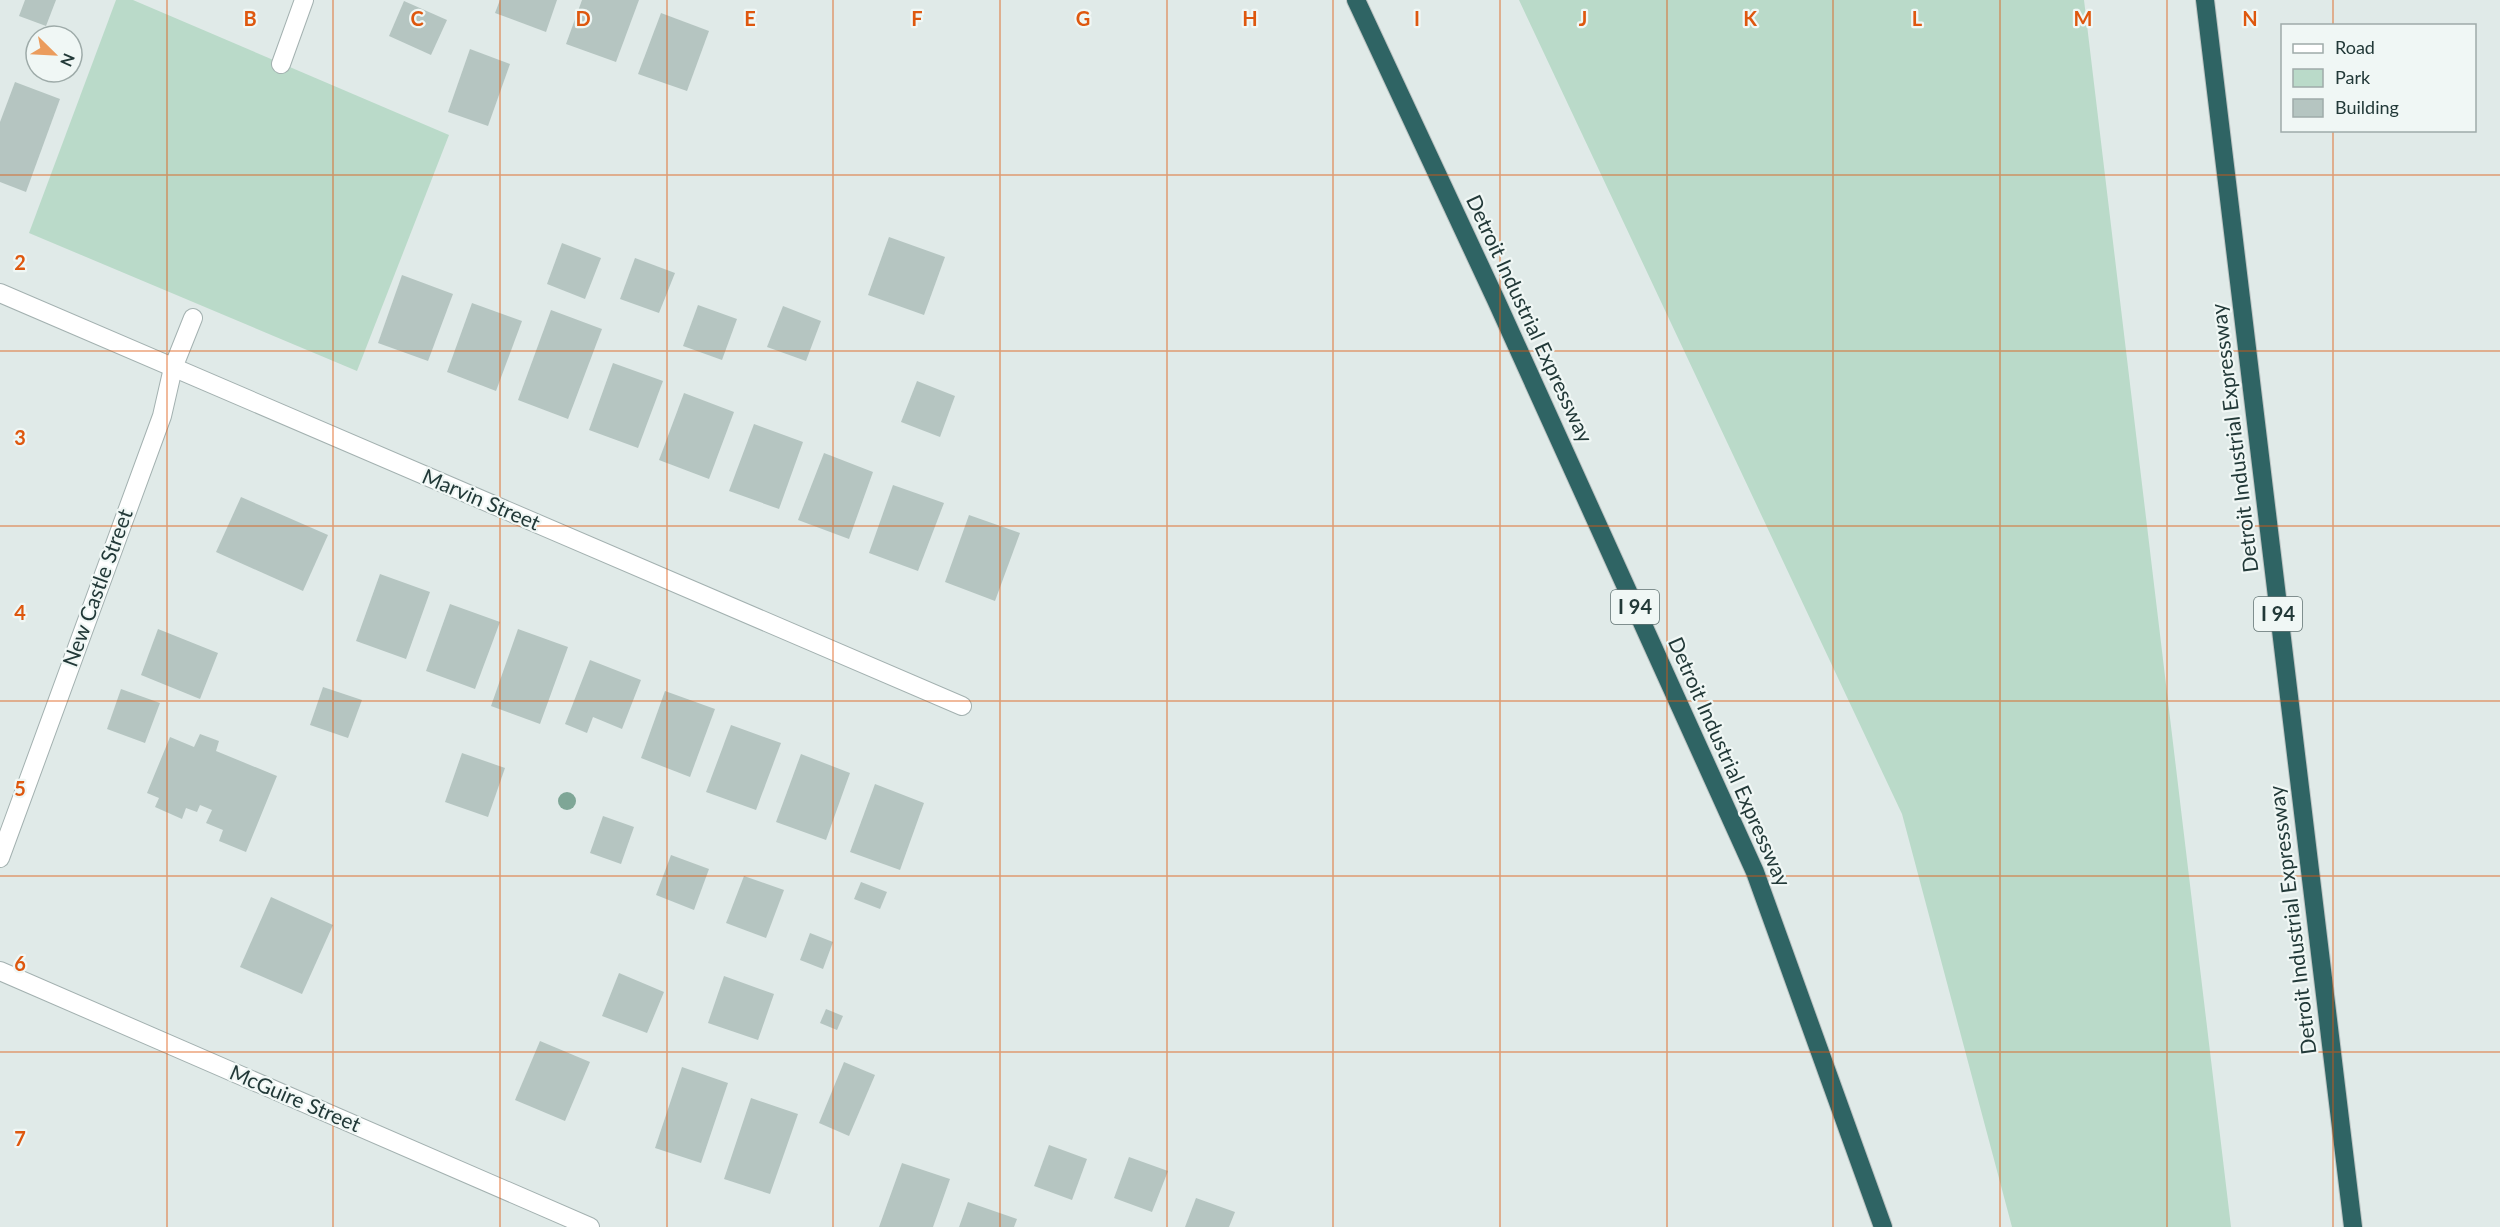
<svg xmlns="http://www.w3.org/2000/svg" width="2500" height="1227" font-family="Lato,sans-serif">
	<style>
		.green { fill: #badac9 }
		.building { fill: #b5c5c1 }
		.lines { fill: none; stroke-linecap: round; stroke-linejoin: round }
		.minor-casing { stroke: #a3b1b0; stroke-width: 20 }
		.highway-casing { stroke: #bdc4c3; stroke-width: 20 }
		.minor { stroke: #fff; stroke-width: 18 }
		.highway { stroke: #2f6464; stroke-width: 18 }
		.tree { fill: #7ea696 }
		.grid { fill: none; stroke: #de570e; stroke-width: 1.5; stroke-opacity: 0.55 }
		.labels { text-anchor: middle; stroke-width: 4.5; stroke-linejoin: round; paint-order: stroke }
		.shield { fill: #f0f7f5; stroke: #607271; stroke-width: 1.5 }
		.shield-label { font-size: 20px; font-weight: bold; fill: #223938 }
		.street-label { font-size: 21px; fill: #223938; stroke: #f0f7f5 }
		.grid-label { font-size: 20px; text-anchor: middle; font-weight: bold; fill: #de570e; stroke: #f0f7f5; stroke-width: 4.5; stroke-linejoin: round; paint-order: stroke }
	</style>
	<rect width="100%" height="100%" fill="#e0eae8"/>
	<g class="green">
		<polygon points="116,0 133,0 449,135 357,371 29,233"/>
		<polygon points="1519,0 2084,0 2231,1227 2012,1227 1902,814"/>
	</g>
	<g class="building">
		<polygon points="25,0 56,0 46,26 19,16"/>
		<polygon points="500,0 557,0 546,32 495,13"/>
		<polygon points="582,0 639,0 616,62 566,44"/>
		<polygon points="404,1 447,20 431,55 389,36"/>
		<polygon points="661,13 709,31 687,91 638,74"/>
		<polygon points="470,49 510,64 488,126 448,112"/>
		<polygon points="15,82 60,99 26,192 0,182 0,122"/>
		<polygon points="889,237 945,257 924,315 868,295"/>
		<polygon points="562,243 601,258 585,299 547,284"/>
		<polygon points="635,258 675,273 659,313 620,299"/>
		<polygon points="402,275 453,294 428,361 378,343"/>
		<polygon points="472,303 522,321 496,391 447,372"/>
		<polygon points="698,305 737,319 722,360 683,346"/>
		<polygon points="783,306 821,321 806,361 767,347"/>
		<polygon points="551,310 602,329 568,419 518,400"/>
		<polygon points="613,363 663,381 638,448 589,430"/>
		<polygon points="917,381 955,396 940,437 901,422"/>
		<polygon points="684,393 734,412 709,479 659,460"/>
		<polygon points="754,424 803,442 779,509 729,491"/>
		<polygon points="824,453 873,472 849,539 798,520"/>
		<polygon points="893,485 944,503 918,571 869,553"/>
		<polygon points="241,497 328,535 303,591 216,552"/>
		<polygon points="969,515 1020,533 995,601 945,582"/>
		<polygon points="380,574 430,592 406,659 356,641"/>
		<polygon points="450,604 500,622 475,689 426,671"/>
		<polygon points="158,629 218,653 200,699 141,675"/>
		<polygon points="518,629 568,647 540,724 491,706"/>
		<polygon points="590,660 641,680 622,729 593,717 587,733 565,724"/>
		<polygon points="323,687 362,700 348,738 310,725"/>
		<polygon points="121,689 160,703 145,743 107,729"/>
		<polygon points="665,691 715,709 690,777 641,758"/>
		<polygon points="731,725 781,743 756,810 706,792"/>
		<polygon points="200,734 219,741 216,751 277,776 246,852 219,841 223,830 206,823 212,810 200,805 197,812 186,808 182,819 155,807 159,798 147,793 170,737 194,747"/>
		<polygon points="462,753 505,768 488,817 445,802"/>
		<polygon points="801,754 850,773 826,840 776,822"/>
		<polygon points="875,784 924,803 900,870 850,852"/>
		<polygon points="603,816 634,827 621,864 590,853"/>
		<polygon points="671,855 709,869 694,910 656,895"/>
		<polygon points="744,876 784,890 766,938 726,923"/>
		<polygon points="861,882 887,892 880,909 854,899"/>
		<polygon points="271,897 333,925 302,994 240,967"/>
		<polygon points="810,933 833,942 823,969 800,960"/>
		<polygon points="619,973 664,992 647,1033 602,1016"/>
		<polygon points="724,976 774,994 758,1040 708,1023"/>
		<polygon points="826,1009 843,1016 837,1030 820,1023"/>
		<polygon points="540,1041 590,1062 565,1121 515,1100"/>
		<polygon points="844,1062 875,1075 849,1136 819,1123"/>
		<polygon points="682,1067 728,1083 701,1163 655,1148"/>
		<polygon points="751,1098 798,1114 770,1194 724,1179"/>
		<polygon points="1049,1145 1087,1159 1072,1200 1034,1186"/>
		<polygon points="1129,1157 1168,1171 1152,1212 1114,1198"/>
		<polygon points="902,1163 950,1179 933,1227 879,1227"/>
		<polygon points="1196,1198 1235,1212 1229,1227 1185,1227"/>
		<polygon points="968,1202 1017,1219 1014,1227 959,1227"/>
	</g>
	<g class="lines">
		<g class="minor-casing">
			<g id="minor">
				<polyline points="281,64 304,0"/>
				<polyline points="0,293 962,706"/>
				<polyline points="0,858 162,416 173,368 193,318"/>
				<polyline points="0,971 590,1227"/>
			</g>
		</g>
		<g class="highway-casing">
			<g id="highway">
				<polyline points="1356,0 1496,300 1755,872 1883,1227"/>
				<polyline points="2205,0 2353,1227"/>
			</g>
		</g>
		<use href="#minor" class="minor"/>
		<use href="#highway" class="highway"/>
	</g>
	<circle class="tree" cx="567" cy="801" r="9"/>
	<path class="grid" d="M 167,0 L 167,1227M 333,0 L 333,1227M 500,0 L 500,1227M 667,0 L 667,1227M 833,0 L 833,1227M 1000,0 L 1000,1227M 1167,0 L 1167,1227M 1333,0 L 1333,1227M 1500,0 L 1500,1227M 1667,0 L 1667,1227M 1833,0 L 1833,1227M 2000,0 L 2000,1227M 2167,0 L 2167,1227M 2333,0 L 2333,26M 2333,130 L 2333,1227M 0,175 L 2500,175M 0,351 L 2500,351M 0,526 L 2500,526M 0,701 L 2500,701M 0,876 L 2500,876M 0,1052 L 2500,1052"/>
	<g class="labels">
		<g class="shield">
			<rect x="1611" y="590" width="48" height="34" rx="4.5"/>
			<rect x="2254" y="597" width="48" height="34" rx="4.5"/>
		</g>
		<g class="shield-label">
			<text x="1635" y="614">I 94</text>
			<text x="2278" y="621">I 94</text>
		</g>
		<g class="street-label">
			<text transform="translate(1529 319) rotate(65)" y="7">Detroit Industrial Expressway</text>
			<text transform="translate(2235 438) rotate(-97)" y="7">Detroit Industrial Expressway</text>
			<text transform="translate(481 500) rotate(23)" y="7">Marvin Street</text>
			<text transform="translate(98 588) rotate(-70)" y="7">New Castle Street</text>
			<text transform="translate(1729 762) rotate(66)" y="7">Detroit Industrial Expressway</text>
			<text transform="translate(2293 920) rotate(-97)" y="7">Detroit Industrial Expressway</text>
			<text transform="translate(295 1099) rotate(23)" y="7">McGuire Street</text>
		</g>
	</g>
	<g class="grid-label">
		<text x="250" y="26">B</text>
		<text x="417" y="26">C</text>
		<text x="583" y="26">D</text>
		<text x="750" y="26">E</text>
		<text x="917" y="26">F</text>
		<text x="1083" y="26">G</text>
		<text x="1250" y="26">H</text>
		<text x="1417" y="26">I</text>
		<text x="1583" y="26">J</text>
		<text x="1750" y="26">K</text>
		<text x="1917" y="26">L</text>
		<text x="2083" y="26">M</text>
		<text x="2250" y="26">N</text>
		<text x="20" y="270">2</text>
		<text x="20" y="445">3</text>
		<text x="20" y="620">4</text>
		<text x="20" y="796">5</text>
		<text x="20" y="971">6</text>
		<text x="20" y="1146">7</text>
	</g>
	<rect x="2281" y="24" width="195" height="108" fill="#f0f7f5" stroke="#9eaba9" stroke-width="1.5"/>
	<rect x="2293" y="44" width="30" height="9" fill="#ffffff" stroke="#9eaba9" stroke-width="1.5"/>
	<text x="2335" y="54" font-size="18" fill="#223938">Road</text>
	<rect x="2293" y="69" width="30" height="18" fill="#badac9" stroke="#9eaba9" stroke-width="1.5"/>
	<text x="2335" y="84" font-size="18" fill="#223938">Park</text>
	<rect x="2293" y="99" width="30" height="18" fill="#b5c5c1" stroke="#9eaba9" stroke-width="1.5"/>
	<text x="2335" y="114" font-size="18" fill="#223938">Building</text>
	<g transform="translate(54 54) rotate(114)"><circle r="28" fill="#f0f7f5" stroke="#9eaba9" stroke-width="1.5"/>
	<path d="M0-4.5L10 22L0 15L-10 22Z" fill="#eb9c5d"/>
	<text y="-9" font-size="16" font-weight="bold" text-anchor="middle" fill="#223938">N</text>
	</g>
</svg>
